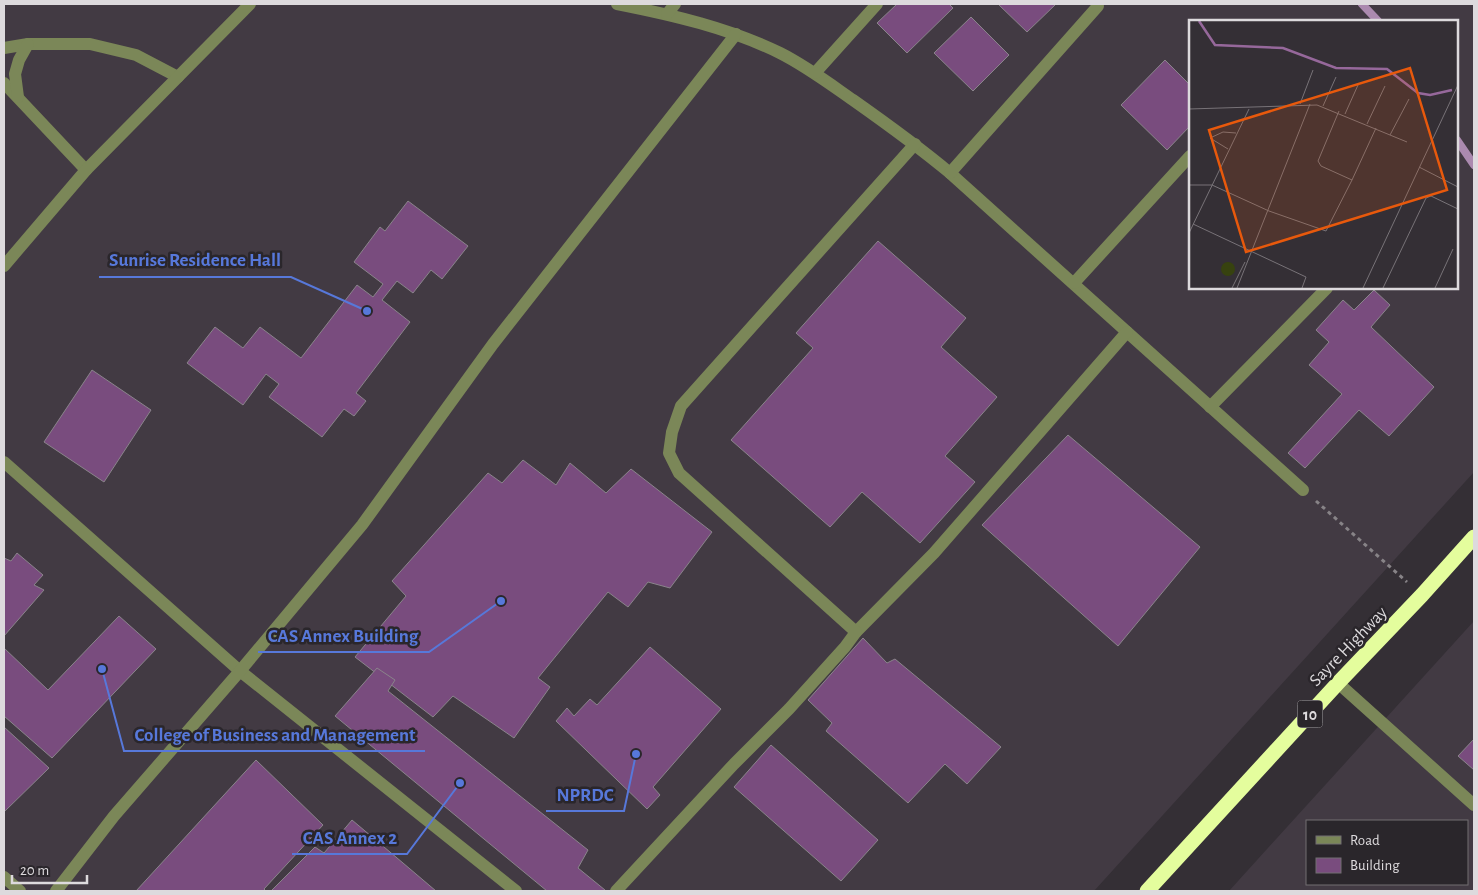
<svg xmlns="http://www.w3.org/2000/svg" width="1478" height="895" font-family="'Alegreya Sans',sans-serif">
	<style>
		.built { fill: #423a43; fill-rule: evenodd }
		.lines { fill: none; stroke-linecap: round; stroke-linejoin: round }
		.stream { stroke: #ab8aaf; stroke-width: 8 }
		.building { fill: #794c7e; stroke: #8a848b }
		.path { stroke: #878387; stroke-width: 3; stroke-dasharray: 4 4; stroke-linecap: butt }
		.minor { stroke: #7b8758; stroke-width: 12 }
		.highway { stroke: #e4fd9d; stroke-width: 15 }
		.labels { text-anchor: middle; stroke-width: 5; stroke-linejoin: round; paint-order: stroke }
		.shield { fill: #2a262b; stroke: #a7a4a8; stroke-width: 1 }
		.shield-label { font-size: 16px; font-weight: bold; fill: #dddadd }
		.street-label { font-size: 18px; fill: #dddadd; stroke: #2a262b }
		.inset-river { fill: none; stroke: #96689b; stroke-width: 2.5 }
		.inset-road { fill: none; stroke: #787378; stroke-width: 1 }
		.view { fill: #e8590c; fill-opacity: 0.15; stroke: #e8590c; stroke-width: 2.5 }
		.inset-edge { fill: none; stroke: #dddadd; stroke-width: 2.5 }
		.leader { fill: none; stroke: #5778da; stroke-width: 2 }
		.callout-dot { fill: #5778da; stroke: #2a262b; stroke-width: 2 }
		.callout-label { font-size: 19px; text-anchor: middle; font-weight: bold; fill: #5778da; stroke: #2a262b; stroke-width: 5; stroke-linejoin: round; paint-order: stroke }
	</style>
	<rect width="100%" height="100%" fill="#342f35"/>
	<g class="built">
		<path d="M 4,4 L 1474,4 L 1474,472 L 1094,891 L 4,891 ZM 1190,21 L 1457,21 L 1457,288 L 1190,288 Z"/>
		<path d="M 1474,621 L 1474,891 L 1229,891 ZM 1307,821 L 1467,821 L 1467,884 L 1307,884 Z"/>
	</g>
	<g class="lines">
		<g class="stream">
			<polyline points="1362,4 1378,21"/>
			<polyline points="1457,140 1474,165"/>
		</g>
	</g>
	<g class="building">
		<polygon points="897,4 949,4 953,8 907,53 877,23"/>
		<polygon points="998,4 1056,4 1027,32"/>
		<polygon points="971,17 1009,55 973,91 934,53"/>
		<polygon points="1165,60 1190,85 1190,126 1167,150 1121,105"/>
		<polygon points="408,201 468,246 442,279 431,270 413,293 397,281 382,300 410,322 356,393 366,401 354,416 344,409 322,437 269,397 279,384 266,374 243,405 187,363 215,327 243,348 260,327 301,358 357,285 373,297 383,284 354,262 380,227 385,231"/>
		<polygon points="878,241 966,318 941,347 997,397 945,456 975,482 920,543 862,492 830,527 731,440 813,348 796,333"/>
		<polygon points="1374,290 1390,305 1371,327 1434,387 1389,436 1359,410 1305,468 1288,453 1342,394 1309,365 1329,342 1316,330 1343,300 1354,310"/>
		<polygon points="92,370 151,410 104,482 44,442"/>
		<polygon points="1068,435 1200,547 1118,646 982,525"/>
		<polygon points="523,460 556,485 570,463 606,493 631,469 712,532 670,588 648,582 628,607 608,592 538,678 550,687 514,738 453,696 433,717 355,657 406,596 392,581 488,473 502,483"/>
		<polygon points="17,553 43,575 34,585 44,590 4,636 4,558 11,561"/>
		<polygon points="119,616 156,649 52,758 4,716 4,648 48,690"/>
		<polygon points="863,638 887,663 895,659 1001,747 967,784 945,764 908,803 826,731 832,723 808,700"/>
		<polygon points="650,647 721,709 653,787 660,795 647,809 556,721 567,708 574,716 590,699 597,705"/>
		<polygon points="377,668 395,680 388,691 588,850 578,868 605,890 604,891 547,891 335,716"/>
		<polygon points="4,727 49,768 4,812"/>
		<polygon points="1474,739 1474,770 1458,756"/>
		<polygon points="771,745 878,840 841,881 734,787"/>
		<polygon points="256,760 323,825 264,889 266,891 136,891"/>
		<polygon points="352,820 403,863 436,891 271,891 315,847 324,853"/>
	</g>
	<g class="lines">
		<polyline class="path" points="1316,501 1407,582"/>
		<g class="minor">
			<path d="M 617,4 C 673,15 729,28 780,53 C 806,66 830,84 853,100 C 887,124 919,147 950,173 L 1303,490"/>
			<polyline points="667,14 675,4"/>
			<polyline points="4,48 28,44 90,44 136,55 178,77"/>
			<polyline points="815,73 877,4"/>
			<polyline points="4,83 86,170"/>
			<polyline points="18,97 15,74 19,60 28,44"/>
			<polyline points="950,173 1098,6"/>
			<polyline points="4,266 86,170 250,4"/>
			<polyline points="1074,283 1190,156"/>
			<polyline points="1210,407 1327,288"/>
			<polyline points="4,462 240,671 516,891"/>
			<polyline points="856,632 934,553 1127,332"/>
			<polyline points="1338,683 1474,805"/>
			<polyline points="4,877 20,891"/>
			<polyline points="56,891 114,816 240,671 362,525 493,344 736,34"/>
			<polyline points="616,891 734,764 789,709 845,647 856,632 679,473 669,453 672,432 681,406 915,144"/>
		</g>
		<polyline class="highway" points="1147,891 1338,683 1422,595 1474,537"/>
	</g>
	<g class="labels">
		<rect class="shield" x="1297.5" y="700.5" width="25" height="27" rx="4"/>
		<g class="shield-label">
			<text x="1310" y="720">10</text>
		</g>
		<g class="street-label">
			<text transform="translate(1348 646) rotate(-46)" y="6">Sayre Highway</text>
		</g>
	</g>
	<g transform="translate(1189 20)">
		<rect width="269" height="269" fill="#342f35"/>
		<path d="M32 249a7 7 0 1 1 14 0a7 7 0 1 1-14 0Z" fill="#37420f"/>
		<path class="inset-river" d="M 10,1 L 26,25 L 94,28 L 147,48 L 198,49 L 229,73 L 241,75 L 263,70"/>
		<path class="inset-road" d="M 111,84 L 124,50M 134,86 L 147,57M 0,89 L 128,85 L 218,122M 156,94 L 169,65M 178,104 L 196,66M 201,115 L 220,79M 39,129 L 21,118 L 34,112 L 47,113M 230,147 L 269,167M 163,160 L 187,108M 0,165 L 23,165 L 80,191 L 137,211 L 163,160 L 132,146 L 129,141 L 150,91M 4,204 L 117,257 L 113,268M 0,213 L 60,89M 43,268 L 56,242M 48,268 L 121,84M 174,268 L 269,65M 194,268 L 237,178 L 242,176 L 269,189M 246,268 L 264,229"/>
		<path class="view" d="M 221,48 L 258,170 L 57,232 L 20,110 Z"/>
		<rect width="269" height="269" class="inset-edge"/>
	</g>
	<path class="leader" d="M367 311L291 277H99M501 601L429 652H258M102 669L124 751H425M636 754L624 811H546M460 783L407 854H292"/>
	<g class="callout-dot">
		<circle cx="367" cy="311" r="5"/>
		<circle cx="501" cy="601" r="5"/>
		<circle cx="102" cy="669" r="5"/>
		<circle cx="636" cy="754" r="5"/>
		<circle cx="460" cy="783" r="5"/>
	</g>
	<g class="callout-label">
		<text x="195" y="266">Sunrise Residence Hall</text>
		<text x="343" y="642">CAS Annex Building</text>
		<text x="275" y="741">College of Business and Management</text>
		<text x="585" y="801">NPRDC</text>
		<text x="350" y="844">CAS Annex 2</text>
	</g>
	<rect width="1478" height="895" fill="none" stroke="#dddadd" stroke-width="10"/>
	<rect x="1306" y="820" width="162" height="65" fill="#2a262b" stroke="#726e72"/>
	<rect x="1316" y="836" width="25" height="8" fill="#7b8758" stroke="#726e72"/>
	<text x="1350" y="845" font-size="15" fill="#dddadd">Road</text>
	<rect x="1316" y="858" width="25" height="15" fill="#794c7e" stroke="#726e72"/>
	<text x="1350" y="870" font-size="15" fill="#dddadd">Building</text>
	<path d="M12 875v8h75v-8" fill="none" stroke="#dddadd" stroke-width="2.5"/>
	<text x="20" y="875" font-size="15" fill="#dddadd" stroke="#2a262b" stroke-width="4" paint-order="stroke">20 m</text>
</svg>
